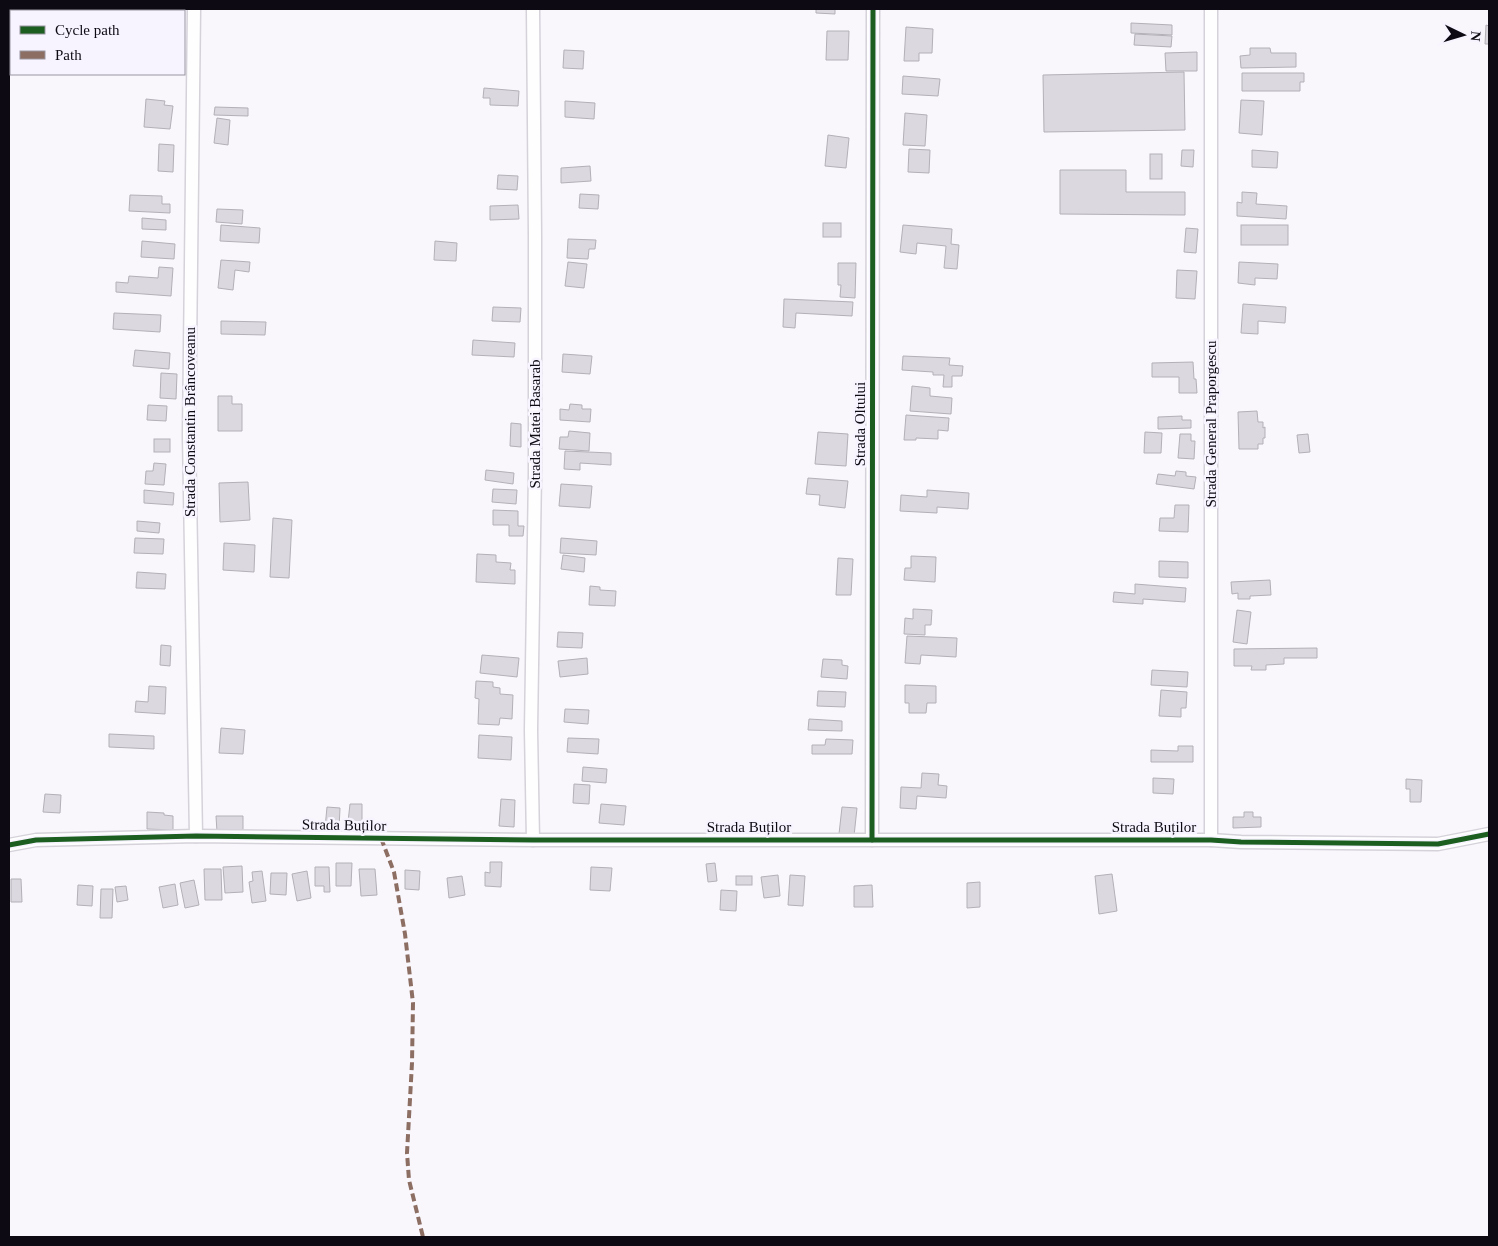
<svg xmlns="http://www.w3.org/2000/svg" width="1498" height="1246" font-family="Georgia,serif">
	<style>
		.building { fill: #dbd8e0; stroke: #b3b1b7 }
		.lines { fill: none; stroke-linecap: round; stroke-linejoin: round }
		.street-casing { stroke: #d5d2da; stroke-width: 15 }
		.street { stroke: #fefeff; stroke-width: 12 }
		.quiet { stroke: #8d6e63; stroke-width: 4; stroke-dasharray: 8 4; stroke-linecap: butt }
		.cycleway-casing { stroke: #f8f4ff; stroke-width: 8 }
		.cycleway { stroke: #1b5e20; stroke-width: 5 }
		.labels { text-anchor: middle; stroke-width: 5; stroke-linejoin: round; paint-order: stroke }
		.street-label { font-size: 15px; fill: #0d0a13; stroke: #f8f4ff }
	</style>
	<rect width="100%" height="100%" fill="#f9f7fc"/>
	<g class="building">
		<polygon points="816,9 835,9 835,14 816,13"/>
		<polygon points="1131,23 1172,25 1172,35 1131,33"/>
		<polygon points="1486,25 1489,26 1489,44 1485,44"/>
		<polygon points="906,27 933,29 932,53 919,53 919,61 904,61"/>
		<polygon points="827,31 849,31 848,60 826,60"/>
		<polygon points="1135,34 1172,36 1171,47 1134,45"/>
		<polygon points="1250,48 1270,48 1271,53 1296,53 1296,67 1241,68 1240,56 1250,55"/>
		<polygon points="564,50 584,51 583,69 563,68"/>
		<polygon points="1197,52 1197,71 1166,71 1165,53"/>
		<polygon points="1184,72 1185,130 1044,132 1043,75"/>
		<polygon points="1242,73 1304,73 1304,82 1300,82 1300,91 1242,91"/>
		<polygon points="903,76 940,79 938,96 902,94"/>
		<polygon points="484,88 519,91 518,106 490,105 490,98 483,98"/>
		<polygon points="146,99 165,101 164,105 173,106 170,129 144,127"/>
		<polygon points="1241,100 1264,101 1262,135 1239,133"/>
		<polygon points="565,101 595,103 594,119 565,117"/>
		<polygon points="215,107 248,108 248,116 214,115"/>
		<polygon points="905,113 927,115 925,146 903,145"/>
		<polygon points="217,118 230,120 228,145 214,143"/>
		<polygon points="828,135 849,138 846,168 825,166"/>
		<polygon points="159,144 174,145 173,172 158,171"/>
		<polygon points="909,149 930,150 929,173 908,172"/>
		<polygon points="1182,150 1194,150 1193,167 1181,166"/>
		<polygon points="1252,150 1278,152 1277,168 1252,167"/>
		<rect x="1150" y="154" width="12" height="25"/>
		<polygon points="590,166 591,181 561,183 561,168"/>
		<polygon points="1060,170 1126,170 1126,192 1185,192 1185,215 1060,214"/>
		<polygon points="498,175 518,176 517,190 497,189"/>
		<polygon points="1242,192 1257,193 1256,204 1287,206 1286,219 1237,216 1237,202 1242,203"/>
		<polygon points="580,194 599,195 598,209 579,208"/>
		<polygon points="130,195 162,196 162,204 170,204 170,213 129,211"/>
		<polygon points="518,205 519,219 490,220 490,206"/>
		<polygon points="217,209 243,210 242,224 216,222"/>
		<polygon points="142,218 166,220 166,230 142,229"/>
		<rect x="823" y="223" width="18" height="14"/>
		<polygon points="221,225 260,228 259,243 220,241"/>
		<polygon points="903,225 952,229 951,244 959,245 957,269 944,268 946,246 917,243 916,254 900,252"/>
		<rect x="1241" y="225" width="47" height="20"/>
		<polygon points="1186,228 1198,229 1196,253 1184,252"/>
		<polygon points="568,239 596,240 595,249 589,249 588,259 567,258"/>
		<polygon points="142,241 175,244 174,259 141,257"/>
		<polygon points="435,241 457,243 456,261 434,260"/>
		<polygon points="221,260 250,262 249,272 235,270 233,290 218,288"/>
		<polygon points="568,262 587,264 584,288 565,286"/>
		<polygon points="1239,262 1278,264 1277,279 1255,278 1255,285 1238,283"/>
		<polygon points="838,263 856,263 855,298 840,297 841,285 838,285"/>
		<polygon points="159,267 173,268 171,296 116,292 116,282 128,283 129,276 158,278"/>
		<polygon points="1177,270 1197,271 1195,299 1176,298"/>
		<polygon points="784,299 853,302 852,316 796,313 795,328 783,327"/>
		<polygon points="1243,304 1286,307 1285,323 1258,321 1258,334 1241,333"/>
		<polygon points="493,307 521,308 520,322 492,321"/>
		<polygon points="114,313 161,315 160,332 113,329"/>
		<polygon points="221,321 266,322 265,335 221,334"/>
		<polygon points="473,340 515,343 514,357 472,355"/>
		<polygon points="135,350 170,353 169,369 133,366"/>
		<polygon points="563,354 592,356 590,374 562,372"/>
		<polygon points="903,356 950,358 949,365 963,366 962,376 952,376 952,387 943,387 944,375 933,375 933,372 902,370"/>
		<polygon points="1193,362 1194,379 1196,379 1197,393 1179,393 1179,377 1152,377 1152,363"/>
		<polygon points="161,373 177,374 176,399 160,398"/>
		<polygon points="912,386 930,388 930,396 952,398 951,414 910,411"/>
		<polygon points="218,396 232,396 232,404 242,404 242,431 218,431"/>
		<polygon points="570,404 582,405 582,409 591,409 590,422 560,420 560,409 569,410"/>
		<polygon points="148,405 167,406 166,421 147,420"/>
		<polygon points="1257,411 1258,422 1263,422 1263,428 1265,427 1265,438 1263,438 1263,444 1258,444 1258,449 1239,449 1238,412"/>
		<polygon points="906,415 949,418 948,431 938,430 938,439 916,438 916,440 904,440"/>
		<polygon points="1182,416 1182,420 1191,420 1191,428 1158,429 1158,417"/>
		<polygon points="511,423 521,424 521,447 510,446"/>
		<polygon points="569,431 590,433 589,451 559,449 560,437 568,437"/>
		<polygon points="818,432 848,434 846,466 815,464"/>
		<polygon points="1145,432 1162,433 1161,453 1144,453"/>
		<polygon points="1180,434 1191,434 1191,441 1195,441 1194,459 1178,458"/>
		<polygon points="1308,434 1310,452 1299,453 1297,435"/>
		<rect x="154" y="439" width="16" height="13"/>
		<polygon points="565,451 611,453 611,465 580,463 580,470 564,469"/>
		<polygon points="154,463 166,464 164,485 145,484 146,471 153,471"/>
		<polygon points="486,470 514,473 513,484 485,480"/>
		<polygon points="1176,471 1186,472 1186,476 1196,477 1194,489 1156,484 1158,474 1175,476"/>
		<polygon points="808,478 848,481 845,508 819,505 820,495 806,494"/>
		<polygon points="248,482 250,520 220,522 219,483"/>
		<polygon points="561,484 592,486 590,508 559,506"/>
		<polygon points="493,489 517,490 516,504 492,502"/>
		<polygon points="144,490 174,493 173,505 144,503"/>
		<polygon points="927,490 969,493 968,509 937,507 937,513 900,511 901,495 927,497"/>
		<polygon points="1175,505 1189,505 1188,532 1159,531 1160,518 1174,518"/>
		<polygon points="493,510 518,511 518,526 524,526 523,536 509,536 509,525 493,525"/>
		<polygon points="273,518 292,520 289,578 270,577"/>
		<polygon points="137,521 160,523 159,533 137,531"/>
		<polygon points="135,538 164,539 163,554 134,553"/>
		<polygon points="561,538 597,541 596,555 560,553"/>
		<polygon points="224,543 255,545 254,572 223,570"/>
		<polygon points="477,554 496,555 496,562 511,563 510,570 515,570 515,584 476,582"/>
		<polygon points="563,555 585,558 584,572 561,569"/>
		<polygon points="911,556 936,557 935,582 904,580 905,568 911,568"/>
		<polygon points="838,558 853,559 851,595 836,595"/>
		<polygon points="1159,561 1188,562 1188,578 1159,577"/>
		<polygon points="137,572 166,574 165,589 136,588"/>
		<polygon points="1270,580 1271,595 1250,596 1250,599 1238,599 1238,593 1232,594 1231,582"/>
		<polygon points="1135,584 1186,588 1185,602 1143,599 1143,604 1113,602 1114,592 1135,594"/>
		<polygon points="590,586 600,587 600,590 616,591 615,606 589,605"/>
		<polygon points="913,609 932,610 931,625 925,625 925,635 904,634 905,618 913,619"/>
		<polygon points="1237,610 1251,612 1247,644 1233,642"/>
		<polygon points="558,632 583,633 582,648 557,647"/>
		<polygon points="907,636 957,638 956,657 921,655 920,664 905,663"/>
		<polygon points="161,645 171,646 170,666 160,665"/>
		<polygon points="1317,648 1317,658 1284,658 1284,664 1266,665 1266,670 1251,670 1252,666 1234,666 1234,649"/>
		<polygon points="482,655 519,658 517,677 480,673"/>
		<polygon points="587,658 588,674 560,677 558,661"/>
		<polygon points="823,659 842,660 842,665 848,666 847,679 821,677"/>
		<polygon points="1152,670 1188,672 1187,687 1151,685"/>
		<polygon points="476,681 493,682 493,687 500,688 500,694 513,695 512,719 500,718 499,725 478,724 479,699 475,698"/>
		<polygon points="905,685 936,686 936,703 927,703 926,713 909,713 909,703 905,703"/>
		<polygon points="149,686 166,687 165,714 135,712 136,701 148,702"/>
		<polygon points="1161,690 1187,692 1186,708 1181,708 1181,717 1159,716"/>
		<polygon points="818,691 846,692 845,707 817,706"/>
		<polygon points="565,709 589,710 588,724 564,722"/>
		<polygon points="809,719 842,721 842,731 808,730"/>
		<polygon points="221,728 245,730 243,754 219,753"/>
		<polygon points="109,734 154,736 154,749 109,747"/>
		<polygon points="479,735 512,737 511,760 478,758"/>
		<polygon points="568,738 599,739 598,754 567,752"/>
		<polygon points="826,739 853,740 852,754 812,754 812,745 825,745"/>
		<polygon points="1178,746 1193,746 1193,762 1151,762 1151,750 1178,751"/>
		<polygon points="583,767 607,769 606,783 582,781"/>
		<polygon points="922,773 939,774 938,785 947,786 946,798 917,796 916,809 900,808 901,787 921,788"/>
		<polygon points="1153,778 1174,779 1173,794 1153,793"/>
		<polygon points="1406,779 1422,780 1421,802 1410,802 1410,789 1406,789"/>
		<polygon points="574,784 590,785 589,804 573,803"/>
		<polygon points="45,794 61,795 60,813 43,812"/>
		<polygon points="501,799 515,800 514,827 499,826"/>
		<polygon points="350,804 362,804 362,823 348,822"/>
		<polygon points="601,804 626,806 624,825 599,823"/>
		<polygon points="327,807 340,808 339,829 325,828"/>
		<polygon points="842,807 857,808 854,836 839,834"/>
		<polygon points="147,812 164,813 164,815 173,816 173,830 147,829"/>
		<polygon points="1244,812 1253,812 1253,817 1261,817 1261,827 1233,828 1233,817 1244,817"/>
		<polygon points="216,816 243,816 243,831 217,832"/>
		<polygon points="490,862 502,862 501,887 485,886 485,872 490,873"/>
		<polygon points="336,863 352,863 351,886 336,886"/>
		<polygon points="715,863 717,881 708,882 706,864"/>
		<polygon points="242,866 243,892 225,893 223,867"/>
		<polygon points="315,867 329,867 330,892 324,892 324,886 315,886"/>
		<polygon points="591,867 612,868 610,891 590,890"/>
		<polygon points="204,869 221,869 222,900 205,900"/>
		<polygon points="359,869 375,869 377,895 361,896"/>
		<polygon points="405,870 420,871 419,890 405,889"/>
		<polygon points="262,871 266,901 252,903 249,882 253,881 252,872"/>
		<polygon points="307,871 311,898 297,901 292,874"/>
		<polygon points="271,873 287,873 286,895 270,894"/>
		<polygon points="1112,874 1117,911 1099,914 1095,876"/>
		<polygon points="778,875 780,896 764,898 761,877"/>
		<polygon points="790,875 805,876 803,906 788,905"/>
		<polygon points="462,876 465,895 449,898 447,878"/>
		<rect x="736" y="876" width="16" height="9"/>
		<polygon points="11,879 21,879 22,902 11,902"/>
		<polygon points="194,880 199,905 185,908 180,883"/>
		<polygon points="980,882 980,907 967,908 967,883"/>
		<polygon points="175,884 178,905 163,908 159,887"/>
		<polygon points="78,885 93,886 92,906 77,905"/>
		<polygon points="872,885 873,907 854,907 854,886"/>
		<polygon points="126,886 128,900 117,902 115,887"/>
		<polygon points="101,889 113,889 112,918 100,918"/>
		<polygon points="721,890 737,891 736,911 720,910"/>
	</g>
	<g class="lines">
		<g class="street-casing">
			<g id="street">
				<polyline points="194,9 189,435 196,836"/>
				<polyline points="533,9 535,236 535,473 531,730 533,840"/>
				<polyline points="872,840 873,9"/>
				<polyline points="1211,840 1211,9"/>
				<polyline points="9,845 36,840 196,836 533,840 1211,840 1241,842 1438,844 1489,834"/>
			</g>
		</g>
		<use href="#street" class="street"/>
		<polyline class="quiet" points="381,838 394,872 405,934 413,1003 412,1063 407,1153 409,1180 423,1237"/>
		<g class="cycleway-casing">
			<g id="cycleway">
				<polyline points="872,840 873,9"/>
				<polyline points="9,845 36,840 196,836 533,840 1211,840 1241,842 1438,844 1489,834"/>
			</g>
		</g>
		<use href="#cycleway" class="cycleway"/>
	</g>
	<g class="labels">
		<g class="street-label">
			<text transform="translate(190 422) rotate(-90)" y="5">Strada Constantin Brâncoveanu</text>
			<text transform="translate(535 424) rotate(-90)" y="5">Strada Matei Basarab</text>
			<text transform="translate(860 424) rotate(-90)" y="5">Strada Oltului</text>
			<text transform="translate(1211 424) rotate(-90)" y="5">Strada General Praporgescu</text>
			<text transform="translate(344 825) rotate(1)" y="5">Strada Buților</text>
			<text x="749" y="832">Strada Buților</text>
			<text x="1154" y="832">Strada Buților</text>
		</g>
	</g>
	<rect width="1498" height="1246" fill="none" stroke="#0d0a13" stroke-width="20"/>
	<rect x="10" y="10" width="175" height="65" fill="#f8f4ff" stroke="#9a96a1"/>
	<rect x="20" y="26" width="25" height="8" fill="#1b5e20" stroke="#9a96a1"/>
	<text x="55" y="35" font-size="15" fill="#0d0a13">Cycle path</text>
	<rect x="20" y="51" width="25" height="8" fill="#8d6e63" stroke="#9a96a1"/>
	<text x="55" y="60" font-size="15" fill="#0d0a13">Path</text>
	<g transform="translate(1463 35) rotate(95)" stroke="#f8f4ff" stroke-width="4" paint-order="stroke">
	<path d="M0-4L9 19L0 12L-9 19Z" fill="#0d0a13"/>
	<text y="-8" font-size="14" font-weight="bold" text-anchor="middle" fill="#0d0a13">N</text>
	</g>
</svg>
